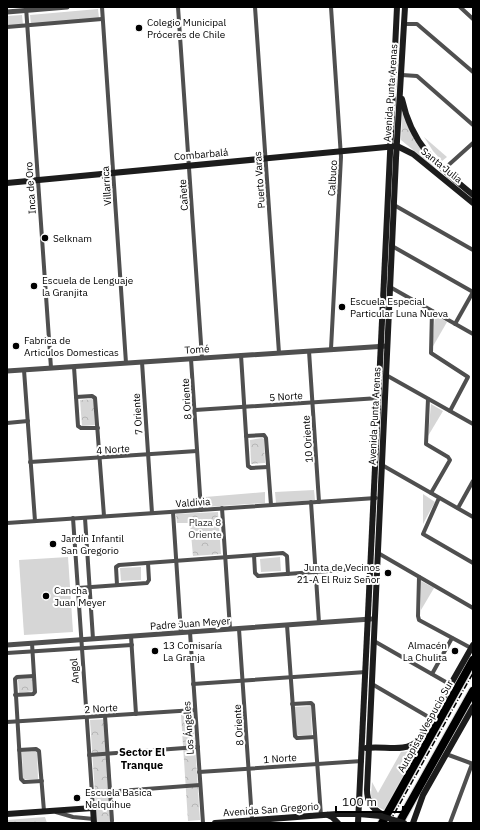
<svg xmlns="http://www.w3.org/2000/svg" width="480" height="830" font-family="'IBM Plex Sans',sans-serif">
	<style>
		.green { fill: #d6d6d6 }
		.park { fill: url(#park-crowns) }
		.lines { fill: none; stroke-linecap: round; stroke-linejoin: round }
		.motorway-casing { stroke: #dbdbdb; stroke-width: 10 }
		.minor { stroke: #4f4f4f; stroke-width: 4 }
		.tertiary { stroke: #4f4f4f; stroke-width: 5 }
		.secondary { stroke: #1c1c1c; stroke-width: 6 }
		.motorway { stroke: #000; stroke-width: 8 }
		.rail { stroke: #000; stroke-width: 1.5; stroke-dasharray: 6 2 1 2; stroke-linecap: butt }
		.secondary-bridge { stroke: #1c1c1c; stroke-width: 6 }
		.poi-dot { fill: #000; stroke: #fff; stroke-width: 1.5 }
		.labels { text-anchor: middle; stroke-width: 4; stroke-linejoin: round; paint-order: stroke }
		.poi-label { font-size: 10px; fill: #000; stroke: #fff; text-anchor: start }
		.street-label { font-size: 10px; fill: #000; stroke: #fff }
		.park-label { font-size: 10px; fill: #2d2d2d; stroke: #fff }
		.neighbourhood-label { font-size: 11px; font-weight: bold; fill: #000; stroke: #fff }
	</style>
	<defs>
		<pattern id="park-crowns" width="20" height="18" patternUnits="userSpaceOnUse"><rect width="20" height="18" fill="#d6d6d6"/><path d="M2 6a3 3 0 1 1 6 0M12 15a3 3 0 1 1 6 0" fill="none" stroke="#b6b6b6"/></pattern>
	</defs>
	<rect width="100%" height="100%" fill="#fff"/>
	<g class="green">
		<polygon points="98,9 99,18 31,24 30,15"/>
		<polygon points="22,15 23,25 7,26 7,16"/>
		<polygon points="435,315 447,322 432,348"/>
		<polygon points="431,404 443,411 428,436"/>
		<polygon points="314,490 315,500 276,503 275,492"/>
		<polygon points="265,492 265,503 206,507 205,497"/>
		<polygon points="423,494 435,502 423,524"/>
		<polygon points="68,557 73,632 24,635 19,560"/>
		<polygon points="280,557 281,571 261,572 260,559"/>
		<polygon points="141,567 141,580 121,581 120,568"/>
		<polygon points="421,581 434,588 421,610"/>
		<polygon points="311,706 312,735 296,735 294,707"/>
		<path d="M 422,742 L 384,810 C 368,803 371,798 372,782 L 378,793 L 401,752 C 410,752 415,747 422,742 Z"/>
		<polygon points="22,751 37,751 38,779 23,779"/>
	</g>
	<g class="park">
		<polygon points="403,113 421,149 436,169 401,140 402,114"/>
		<polygon points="424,137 447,157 442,161 433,151"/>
		<polygon points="94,399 95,425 82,426 80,400"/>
		<polygon points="262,438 264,439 265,463 251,464 250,440"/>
		<polygon points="218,512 221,554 193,556 190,523 177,523 176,514"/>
		<polygon points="33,678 34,691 19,693 18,679"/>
		<polygon points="193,714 200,820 188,821 181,715"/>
		<polygon points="107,719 114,823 97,823 90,720"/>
		<polygon points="45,817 47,823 7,823 7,820"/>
	</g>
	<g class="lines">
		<g class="motorway-casing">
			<g id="motorway">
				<polyline points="382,823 473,660"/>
				<polyline points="399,823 473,691"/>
			</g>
		</g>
		<g class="minor">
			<polyline points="26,7 51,368"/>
			<polyline points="102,7 126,363"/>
			<polyline points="178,7 202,358"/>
			<polyline points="255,7 279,353"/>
			<polyline points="460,7 473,19"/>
			<polyline points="404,24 417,24 473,72"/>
			<polyline points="7,27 102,19"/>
			<polyline points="402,75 417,76 473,125"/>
			<polyline points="443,170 473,143"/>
			<polyline points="394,205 473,250"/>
			<polyline points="392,246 473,292"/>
			<polyline points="390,287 473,334"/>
			<polyline points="432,311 431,353 468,377 450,411"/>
			<polyline points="455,324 473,292"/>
			<polyline points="331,349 341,157 331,7"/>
			<polyline points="309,351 319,502"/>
			<polyline points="241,355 248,466 251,468 268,467"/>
			<polyline points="191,359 201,510"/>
			<polyline points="142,362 152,513"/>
			<polyline points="74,367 78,426 81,428 98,428"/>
			<polyline points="24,370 35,521"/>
			<polyline points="386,375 473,424"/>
			<polyline points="76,397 92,396 95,398 104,516"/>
			<polyline points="428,399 426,444 448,457 450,460 431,493"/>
			<polyline points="195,410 379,398"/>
			<polyline points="7,423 28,421"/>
			<polyline points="246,436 264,435 266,438 271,505"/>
			<polyline points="30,462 197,451"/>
			<polyline points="382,465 473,517"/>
			<polyline points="439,498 423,534 473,563"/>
			<polyline points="311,502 319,623"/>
			<polyline points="222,508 230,629"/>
			<polyline points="458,508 473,481"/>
			<polyline points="173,512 181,633"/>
			<polyline points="73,518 93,808"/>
			<polyline points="85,518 93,639"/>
			<polyline points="7,523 376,498"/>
			<polyline points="378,553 473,608"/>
			<polyline points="254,555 255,573 258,576 371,568"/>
			<polyline points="419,577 418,616 419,620 471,648"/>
			<polyline points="117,585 116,567 119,565 283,553 287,556 288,574"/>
			<polyline points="78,588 147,583 149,580 148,563"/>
			<polyline points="287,625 295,736 297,738 315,737"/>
			<polyline points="239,629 252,820"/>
			<polyline points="190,632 203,823"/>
			<polyline points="131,636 136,714"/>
			<polyline points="374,641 451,685"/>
			<polyline points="7,653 132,645"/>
			<polyline points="432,674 452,638"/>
			<polyline points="34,676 17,677 15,679 21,779 24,782 42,781"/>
			<polyline points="193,684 366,672"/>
			<polyline points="372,684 432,719"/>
			<polyline points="15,695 33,694 35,692 32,643"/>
			<polyline points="292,704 311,703 313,705 321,816"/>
			<polyline points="105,716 112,821"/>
			<polyline points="7,722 195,710"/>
			<polyline points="19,750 36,749 39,751 44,811"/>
			<polyline points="446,754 473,764"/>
			<polyline points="89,755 198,747"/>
			<polyline points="199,772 362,761"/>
			<polyline points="92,793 200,785"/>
			<polyline points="56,812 73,817 94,819"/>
			<polyline points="450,823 472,764"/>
		</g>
		<g class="tertiary">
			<polyline points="7,12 67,7"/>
			<polyline points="7,371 387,346"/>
			<polyline points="7,645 371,619"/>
		</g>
		<g class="secondary">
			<path d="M 402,99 C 412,146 438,166 473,195"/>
			<polyline points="7,183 397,146 413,154 473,203"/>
			<path d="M 366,748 C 384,745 404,754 419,740 L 473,645"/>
			<polyline points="7,814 93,808 94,823"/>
			<path d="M 382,814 C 372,809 367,801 367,790 L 396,158 L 405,7"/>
			<polyline points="328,815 332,817 338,823"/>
			<polyline points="215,823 337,814 359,814 381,816"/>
			<polyline points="358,823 397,7"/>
			<polyline points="413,823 423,795 473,707"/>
		</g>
		<use href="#motorway" class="motorway"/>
		<polyline class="rail" points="389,823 473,673"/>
		<polyline class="secondary-bridge" points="381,816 404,823"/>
	</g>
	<g class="poi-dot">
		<circle cx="139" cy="28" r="4"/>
		<circle cx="45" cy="238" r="4"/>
		<circle cx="34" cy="286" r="4"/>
		<circle cx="342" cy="307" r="4"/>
		<circle cx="16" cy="346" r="4"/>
		<circle cx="53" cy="544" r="4"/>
		<circle cx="388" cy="573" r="4"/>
		<circle cx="46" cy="596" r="4"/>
		<circle cx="155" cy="651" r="4"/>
		<circle cx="455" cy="651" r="4"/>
		<circle cx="77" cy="798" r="4"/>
	</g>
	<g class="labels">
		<g class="poi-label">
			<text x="147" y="26">Colegio Municipal<tspan x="147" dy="12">Próceres de Chile</tspan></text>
			<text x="53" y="242">Selknam</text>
			<text x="42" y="284">Escuela de Lenguaje<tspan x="42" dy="12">la Granjita</tspan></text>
			<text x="350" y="305">Escuela Especial<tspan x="350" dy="12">Particular Luna Nueva</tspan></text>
			<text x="24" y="344">Fabrica de<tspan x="24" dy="12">Articulos Domesticas</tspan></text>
			<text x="61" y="542">Jardín Infantil<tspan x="61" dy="12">San Gregorio</tspan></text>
			<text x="380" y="571" text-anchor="end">Junta de Vecinos<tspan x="380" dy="12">21-A El Ruiz Señor</tspan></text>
			<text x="54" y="594">Cancha<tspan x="54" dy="12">Juan Meyer</tspan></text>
			<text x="163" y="649">13 Comisaría<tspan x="163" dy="12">La Granja</tspan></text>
			<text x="447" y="649" text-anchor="end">Almacén<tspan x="447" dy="12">La Chulita</tspan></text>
			<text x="85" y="796">Escuela Basica<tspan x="85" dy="12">Nelquihue</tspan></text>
		</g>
		<g class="street-label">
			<text transform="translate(390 93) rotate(-86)" y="4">Avenida Punta Arenas</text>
			<text transform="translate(201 154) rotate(-5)" y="4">Combarbalá</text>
			<text transform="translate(442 165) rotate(39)" y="4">Santa Julia</text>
			<text transform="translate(332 178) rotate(-87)" y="4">Calbuco</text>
			<text transform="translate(259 180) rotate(-94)" y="4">Puerto Varas</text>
			<text transform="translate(106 186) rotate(-94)" y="4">Villarrica</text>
			<text transform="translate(30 188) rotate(-94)" y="4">Inca de Oro</text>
			<text transform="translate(183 195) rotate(-94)" y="4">Cañete</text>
			<text transform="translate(197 349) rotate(-4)" y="4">Tomé</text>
			<text transform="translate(286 396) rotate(-4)" y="4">5 Norte</text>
			<text transform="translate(186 399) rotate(-94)" y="4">8 Oriente</text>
			<text transform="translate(137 414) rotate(-94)" y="4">7 Oriente</text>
			<text transform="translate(374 416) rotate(-87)" y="4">Avenida Punta Arenas</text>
			<text transform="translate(307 439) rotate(-94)" y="4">10 Oriente</text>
			<text transform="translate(113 449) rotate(-4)" y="4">4 Norte</text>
			<text transform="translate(193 502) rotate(-4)" y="4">Valdivia</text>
			<text transform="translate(190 623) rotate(-4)" y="4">Padre Juan Meyer</text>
			<text transform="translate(74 671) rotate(-94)" y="4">Angol</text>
			<text transform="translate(101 708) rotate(-4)" y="4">2 Norte</text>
			<text transform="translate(238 725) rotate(-94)" y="4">8 Oriente</text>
			<text transform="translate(425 726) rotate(-61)" y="4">Autopista Vespucio Sur</text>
			<text transform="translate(188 728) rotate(-94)" y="4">Los Ángeles</text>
			<text transform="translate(280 758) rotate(-4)" y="4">1 Norte</text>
			<text transform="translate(271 809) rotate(-4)" y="4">Avenida San Gregorio</text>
		</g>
		<g class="park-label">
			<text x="205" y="526">Plaza 8<tspan x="205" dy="12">Oriente</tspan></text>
		</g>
		<g class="neighbourhood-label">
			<text x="142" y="756">Sector El<tspan x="142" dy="13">Tranque</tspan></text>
		</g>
	</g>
	<rect width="480" height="830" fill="none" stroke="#000000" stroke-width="16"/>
	<path d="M336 806v6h67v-6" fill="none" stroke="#000000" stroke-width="2"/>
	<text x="342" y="806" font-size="12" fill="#000000" stroke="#ffffff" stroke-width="3" paint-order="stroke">100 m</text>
</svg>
